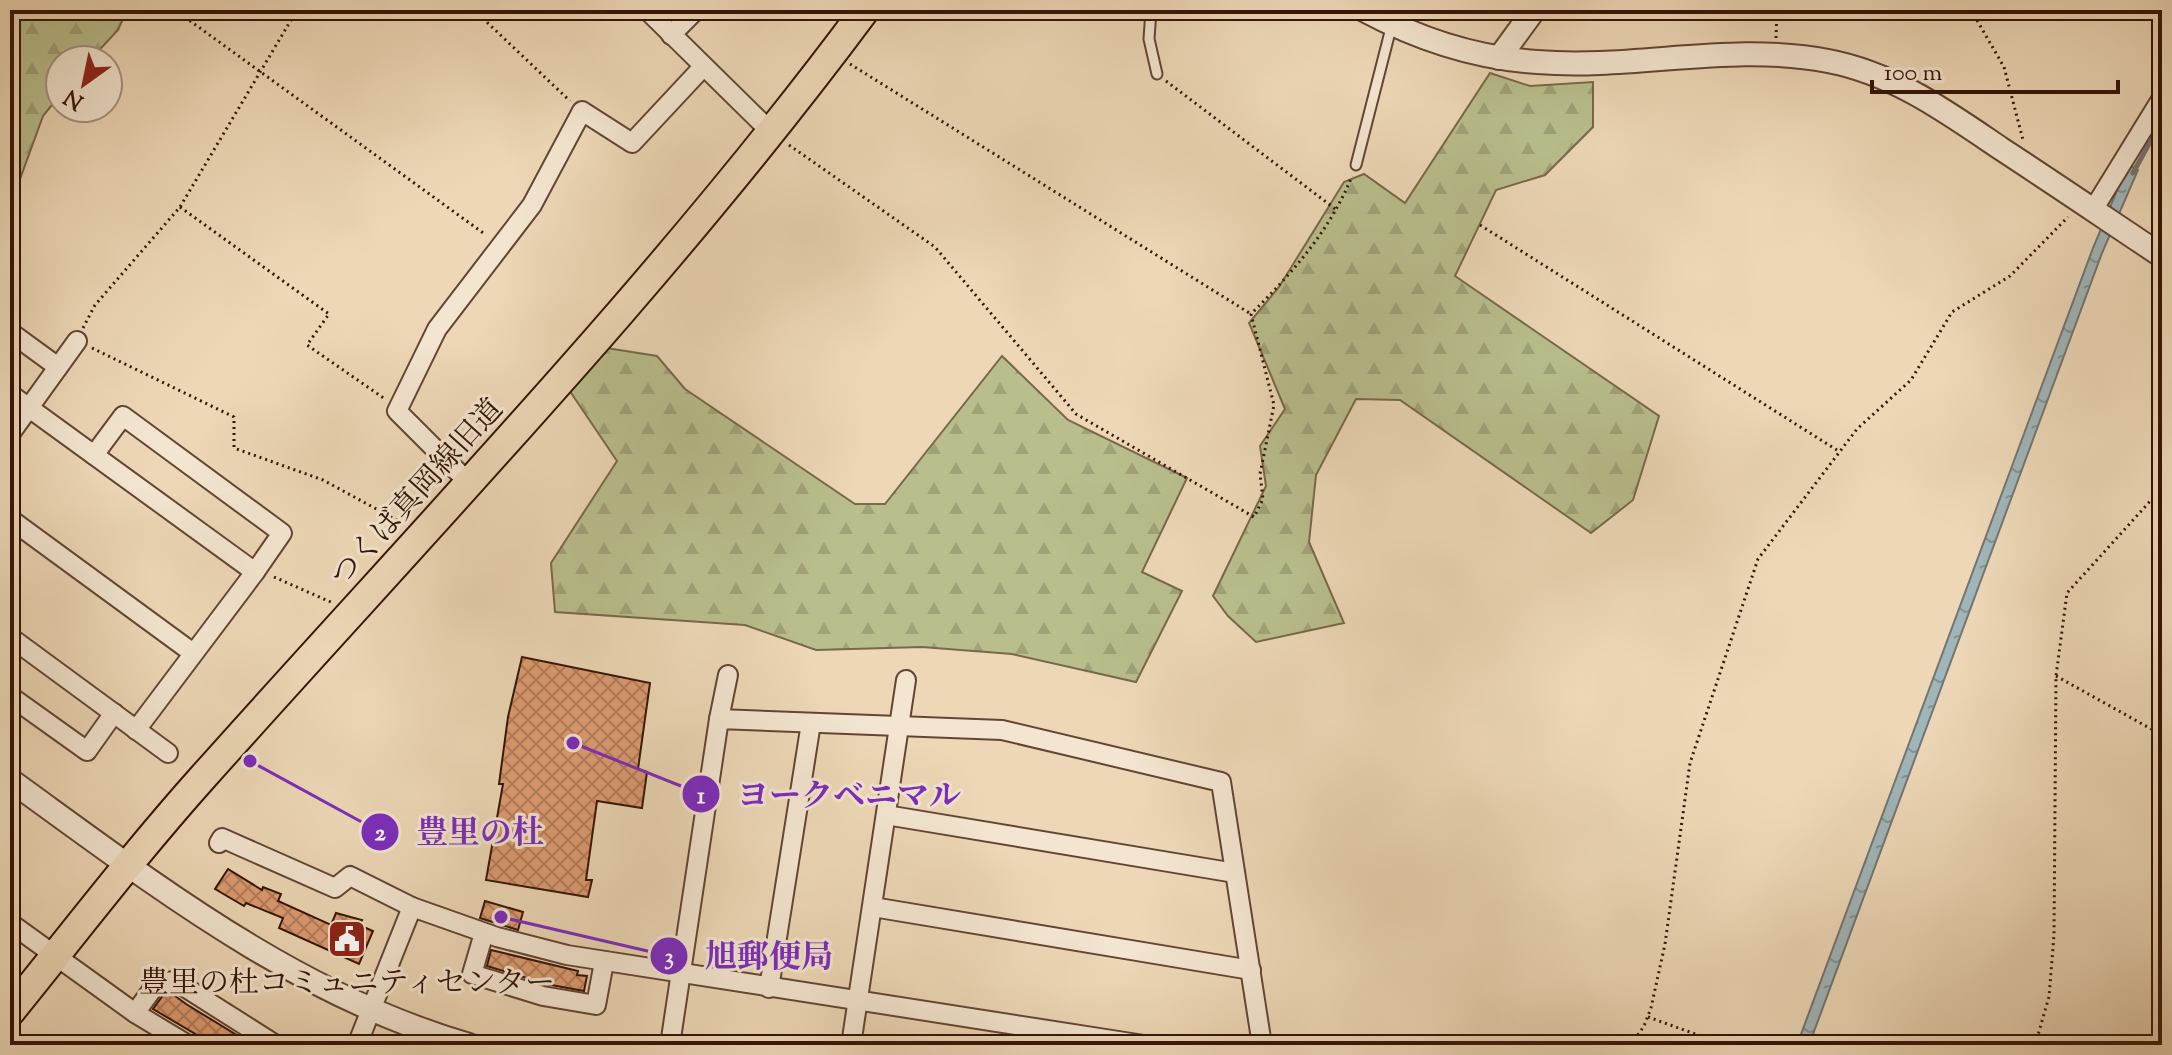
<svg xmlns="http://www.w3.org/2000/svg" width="2172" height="1055" font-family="'Sorts Mill Goudy','Noto Serif JP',serif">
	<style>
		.forest { fill: url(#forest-firs); stroke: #77694a; stroke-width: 2 }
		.water { fill: url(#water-ripples); stroke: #757572; stroke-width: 2 }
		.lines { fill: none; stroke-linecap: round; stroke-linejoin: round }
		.stream { stroke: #757572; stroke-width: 5 }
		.building { fill: url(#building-cross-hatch); stroke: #351407; stroke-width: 2 }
		.service-casing { stroke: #634533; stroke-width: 13 }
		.minor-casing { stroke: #634533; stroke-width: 22 }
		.tertiary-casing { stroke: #634533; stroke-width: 26 }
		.primary-casing { stroke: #351407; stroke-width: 32 }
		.path { stroke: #351407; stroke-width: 3; stroke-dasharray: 2 4; stroke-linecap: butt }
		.service { stroke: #f3e5d0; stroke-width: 9 }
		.minor { stroke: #f3e5d0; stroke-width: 18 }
		.tertiary { stroke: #f3e5d0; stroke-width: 22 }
		.primary { stroke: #edd7b6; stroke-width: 28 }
		.labels { text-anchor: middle; stroke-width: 6; stroke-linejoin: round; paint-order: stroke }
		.street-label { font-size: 30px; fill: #351407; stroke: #f3e5d0 }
		.poi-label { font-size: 30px; fill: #351407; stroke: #f3e5d0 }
		.leader { fill: none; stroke: #7b2cbf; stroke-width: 3 }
		.callout-dot { fill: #7b2cbf; stroke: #f3e5d0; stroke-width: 3 }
		.mark-label { font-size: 24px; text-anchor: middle; font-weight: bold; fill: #fff }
		.callout-label { font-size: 32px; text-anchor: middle; font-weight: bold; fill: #7b2cbf; stroke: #f3e5d0; stroke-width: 6; stroke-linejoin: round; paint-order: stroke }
	</style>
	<defs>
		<pattern id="forest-firs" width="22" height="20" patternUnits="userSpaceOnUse" patternTransform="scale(2)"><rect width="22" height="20" fill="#b9be8d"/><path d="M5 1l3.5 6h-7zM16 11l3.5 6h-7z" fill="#a0a278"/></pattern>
		<pattern id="water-ripples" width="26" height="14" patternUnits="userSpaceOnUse" patternTransform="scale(2)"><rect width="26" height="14" fill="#9fb6ba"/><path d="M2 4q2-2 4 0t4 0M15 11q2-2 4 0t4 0" fill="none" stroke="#829395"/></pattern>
		<pattern id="building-cross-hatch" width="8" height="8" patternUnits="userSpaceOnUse" patternTransform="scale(2)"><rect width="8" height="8" fill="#dd9b71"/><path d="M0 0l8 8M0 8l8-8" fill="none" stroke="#b47d5b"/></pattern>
	</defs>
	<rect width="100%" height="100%" fill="#edd7b6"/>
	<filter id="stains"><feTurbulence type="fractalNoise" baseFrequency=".0025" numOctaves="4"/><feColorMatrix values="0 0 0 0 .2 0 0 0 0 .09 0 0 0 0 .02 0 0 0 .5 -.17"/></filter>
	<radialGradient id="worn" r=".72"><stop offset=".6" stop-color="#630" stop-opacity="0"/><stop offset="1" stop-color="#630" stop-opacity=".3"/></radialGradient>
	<g class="forest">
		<polygon points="10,10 127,10 118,30 90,60 60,60 60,95 43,116 16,190 10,194"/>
		<polygon points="1490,73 1530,86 1593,82 1593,127 1545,175 1496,190 1455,276 1659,416 1633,500 1591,533 1400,400 1356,399 1316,475 1309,542 1344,623 1256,642 1228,616 1213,596 1266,486 1260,446 1285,409 1249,323 1279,287 1344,182 1364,174 1405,203"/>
		<polygon points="575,343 657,356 685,389 855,504 885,504 1002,356 1068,420 1187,478 1142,572 1182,591 1136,682 1012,654 922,647 816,650 745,625 555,612 551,563 617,461 557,372"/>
	</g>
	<polygon class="water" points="2128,164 2138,170 2102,253 1809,1045 1797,1045 2093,248"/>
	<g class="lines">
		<polyline class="stream" points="2133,173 2162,120"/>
	</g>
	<g class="building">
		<polygon points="522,657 650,683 638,769 647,772 642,808 597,801 586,880 592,880 588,897 486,880 503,784 499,784 508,717"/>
		<polygon points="228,869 262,890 263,887 281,894 278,901 331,925 336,913 362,920 359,925 373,931 359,964 279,928 283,918 246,903 244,906 215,889"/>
		<polygon points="485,901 523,912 518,930 480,918"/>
		<polygon points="491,950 578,971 577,975 587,976 584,991 546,984 487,966"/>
		<polygon points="171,993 186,1004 253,1045 214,1045 153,1009 164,994"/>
	</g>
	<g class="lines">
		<g class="service-casing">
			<g id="service">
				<polyline points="1151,10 1149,39 1157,74"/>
				<polyline points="1356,165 1392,24"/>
			</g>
		</g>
		<g class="minor-casing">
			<g id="minor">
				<polyline points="647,10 773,134"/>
				<polyline points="671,35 696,10"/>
				<polyline points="2093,210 2162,98"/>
				<polyline points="10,332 58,367"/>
				<polyline points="10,394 255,572 136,730"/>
				<polyline points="10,434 77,341"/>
				<polyline points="94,455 123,416 282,533 255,572"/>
				<polyline points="470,484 397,411 437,329 532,205 582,111 632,143 703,67"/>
				<polyline points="10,519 193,653"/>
				<polyline points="10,637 168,753"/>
				<polyline points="10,696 87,751 114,713"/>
				<polyline points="719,719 728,675"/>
				<polyline points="886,815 1235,873"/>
				<polyline points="219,843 222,838 335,888 350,876 412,907"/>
				<polyline points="873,907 1251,970"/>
				<polyline points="10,923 135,1013 188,1045"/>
				<polyline points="484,933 472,974 543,996 596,1005 604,962"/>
				<polyline points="769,988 811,723"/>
				<polyline points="135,1013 157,983 175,981 276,1045"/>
				<polyline points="357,1045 412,907 497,937 567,955 1144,1045"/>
				<polyline points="670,1045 719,719 1002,730 1221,782 1262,1045"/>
				<polyline points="851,1045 906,680"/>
			</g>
		</g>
		<g class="tertiary-casing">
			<g id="tertiary">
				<path d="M 1364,10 C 1418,39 1475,58 1537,62 C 1634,70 1731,42 1828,61 C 1893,73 1947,112 2000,148 C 2055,184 2108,220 2162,256"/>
				<polyline points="1499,58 1534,10"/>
				<path d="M 10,780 C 154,884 296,995 469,1045"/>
			</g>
		</g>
		<g class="primary-casing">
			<path id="primary" d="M 10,1012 C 74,933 135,853 203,777 C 428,525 663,282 865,10"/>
		</g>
		<g class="path">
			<polyline points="175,10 486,235"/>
			<polyline points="370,10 379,19 386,10"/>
			<polyline points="474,10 570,101"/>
			<polyline points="1971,10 2004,67 2023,140"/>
			<polyline points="1776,38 1777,10"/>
			<polyline points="850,64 1251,314"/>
			<polyline points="1166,81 1338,211"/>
			<path d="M 789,145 L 935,247 L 1076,414 L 1254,517 L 1263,499 L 1260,474 L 1274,405 L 1251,314 C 1292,273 1330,231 1352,176"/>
			<polyline points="180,207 329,314 307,345 385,399"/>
			<polyline points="1480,225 1840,452"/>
			<polyline points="83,328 95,305 180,207 297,10"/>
			<polyline points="92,348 234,417 234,448 323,480 404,524"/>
			<polyline points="274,577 333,603"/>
			<polyline points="2056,676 2162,735"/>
			<polyline points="1648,1017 1726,1045"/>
			<polyline points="1631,1045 1644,1026 1651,1008 1665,944 1690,763 1758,559 1857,429 1911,380 1952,312 2010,276 2068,217"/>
			<polyline points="2035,1045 2049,997 2054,935 2056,676 2067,593 2162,488"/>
		</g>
		<use href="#service" class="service"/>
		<use href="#minor" class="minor"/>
		<use href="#tertiary" class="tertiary"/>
		<use href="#primary" class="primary"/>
	</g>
	<defs>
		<g id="civic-square" transform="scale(2)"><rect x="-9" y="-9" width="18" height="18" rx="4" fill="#8f2418" stroke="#f3e5d0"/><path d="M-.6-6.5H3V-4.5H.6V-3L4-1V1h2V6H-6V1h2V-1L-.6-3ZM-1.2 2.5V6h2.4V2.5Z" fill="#fff"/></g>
	</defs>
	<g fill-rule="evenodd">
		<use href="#civic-square" x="347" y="939"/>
	</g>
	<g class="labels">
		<g class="street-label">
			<text transform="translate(416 492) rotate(-48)" y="10">つくば真岡線旧道</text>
		</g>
		<g class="poi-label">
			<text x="347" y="992">豊里の杜コミュニティセンター</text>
		</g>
	</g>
	<path class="leader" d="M573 743L701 794M250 761L380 832M501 917L669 956"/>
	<g class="callout-dot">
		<circle cx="573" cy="743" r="8"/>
		<circle cx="250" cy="761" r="8"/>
		<circle cx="501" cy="917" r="8"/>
		<circle cx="701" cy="794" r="20"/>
		<circle cx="380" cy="832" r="20"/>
		<circle cx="669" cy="956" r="20"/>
	</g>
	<g class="mark-label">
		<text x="701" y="803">1</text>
		<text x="380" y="840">2</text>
		<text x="669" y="964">3</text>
	</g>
	<g class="callout-label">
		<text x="849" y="806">ヨークベニマル</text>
		<text x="480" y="843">豊里の杜</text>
		<text x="769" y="967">旭郵便局</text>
	</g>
	<rect width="2172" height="1055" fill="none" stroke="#edd7b6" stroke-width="40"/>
	<rect x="12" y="12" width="2148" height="1031" fill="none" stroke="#351407" stroke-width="4"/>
	<rect x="20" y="20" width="2132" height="1015" fill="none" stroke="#351407" stroke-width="2"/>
	<g transform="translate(84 84) rotate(213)"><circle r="38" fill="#f3e5d0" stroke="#a79180" stroke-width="2"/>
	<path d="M0-6L14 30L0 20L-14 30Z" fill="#8f2418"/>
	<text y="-12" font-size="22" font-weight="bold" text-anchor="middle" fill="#351407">N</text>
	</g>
	<path d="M1872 80v12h246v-12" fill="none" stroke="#351407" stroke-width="4"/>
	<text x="1884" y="80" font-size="24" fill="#351407" stroke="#f3e5d0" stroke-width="6" paint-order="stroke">100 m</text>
	<rect width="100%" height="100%" filter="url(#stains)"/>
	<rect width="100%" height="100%" fill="url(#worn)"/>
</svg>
